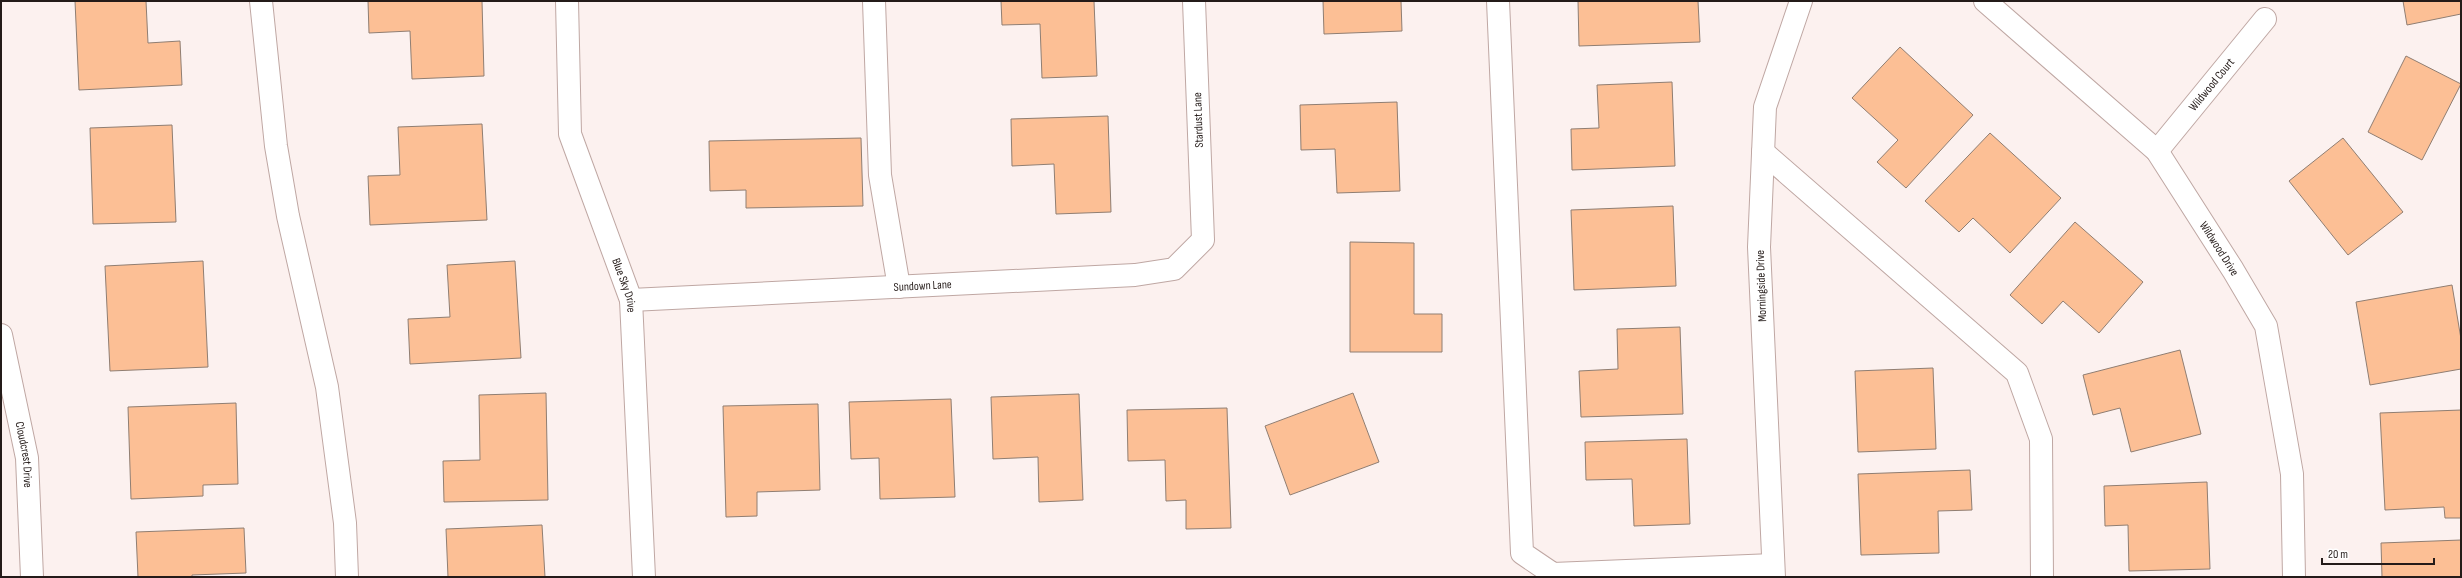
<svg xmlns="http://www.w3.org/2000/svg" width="2462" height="578" font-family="'Sofia Sans Condensed',sans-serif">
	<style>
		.building { fill: #fcbf95; stroke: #907e72 }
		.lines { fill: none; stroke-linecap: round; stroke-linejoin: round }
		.minor-casing { stroke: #bfa7a3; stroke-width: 24 }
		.minor { stroke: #fff; stroke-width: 22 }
		.labels { text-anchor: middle; stroke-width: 3; stroke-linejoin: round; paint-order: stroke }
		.street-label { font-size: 12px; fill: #241b19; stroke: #fff }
	</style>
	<rect width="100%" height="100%" fill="#fcf1ef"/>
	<g class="building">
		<polygon points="75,1 146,1 148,43 180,41 182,85 79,90"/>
		<polygon points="368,1 482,1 484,76 412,79 410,31 369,33"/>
		<polygon points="1001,1 1094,1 1097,76 1042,78 1040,24 1002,25"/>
		<polygon points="1323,1 1401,1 1402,31 1324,34"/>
		<polygon points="1578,1 1698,1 1700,42 1579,46"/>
		<polygon points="2403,1 2461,1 2461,14 2407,25"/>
		<polygon points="1900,47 1973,115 1906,188 1877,162 1898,140 1852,98"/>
		<polygon points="2406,56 2461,84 2422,160 2368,132"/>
		<polygon points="1672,82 1675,166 1572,170 1571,129 1599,128 1597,85"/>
		<polygon points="1397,102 1400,191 1337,193 1335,149 1301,150 1300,105"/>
		<polygon points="1108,116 1111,212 1056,214 1054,164 1012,166 1011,119"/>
		<polygon points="482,124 487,220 370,225 368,176 400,175 398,127"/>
		<polygon points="172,125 176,222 93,224 90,128"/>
		<polygon points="1990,133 2061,198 2010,253 1973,218 1959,232 1925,201"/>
		<polygon points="861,138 863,206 746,208 746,190 710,191 709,141"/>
		<polygon points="2343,138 2403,212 2348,255 2289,181"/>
		<polygon points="1673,206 1676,286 1574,290 1571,210"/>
		<polygon points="2075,222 2143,282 2099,333 2063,301 2042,324 2010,295"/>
		<polygon points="1350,242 1414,243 1414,314 1442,314 1442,352 1350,352"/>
		<polygon points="203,261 208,367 110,371 105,266"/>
		<polygon points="515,261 521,358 410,364 408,319 450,317 447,265"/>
		<polygon points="2452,285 2461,339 2461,369 2370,385 2356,302"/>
		<polygon points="1680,327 1683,414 1581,417 1579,371 1618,369 1617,329"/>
		<polygon points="2180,350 2201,434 2131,452 2120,408 2093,415 2083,375"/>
		<polygon points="1933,368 1936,449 1858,452 1855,371"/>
		<polygon points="546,393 548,500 444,502 443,461 480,460 479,395"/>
		<polygon points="1353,393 1379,462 1290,495 1265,426"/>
		<polygon points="1079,394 1083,500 1039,502 1038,457 993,459 991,397"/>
		<polygon points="951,399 955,497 880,499 879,458 851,459 849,402"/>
		<polygon points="236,403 238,484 203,485 203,496 131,499 128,407"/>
		<polygon points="818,404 820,490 757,492 757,516 726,517 723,406"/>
		<polygon points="1227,408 1231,528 1186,529 1186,500 1166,501 1165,460 1128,461 1127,410"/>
		<polygon points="2461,410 2461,518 2445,518 2444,507 2385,510 2380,413"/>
		<polygon points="1687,439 1690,524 1634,526 1632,479 1586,480 1585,442"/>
		<polygon points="1970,470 1972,510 1938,511 1939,553 1861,555 1858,474"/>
		<polygon points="2207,482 2210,569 2129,571 2128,525 2105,526 2104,486"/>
		<polygon points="542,525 545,577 448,577 446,529"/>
		<polygon points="244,528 246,573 192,575 192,577 138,577 136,532"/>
		<polygon points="2461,540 2461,577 2382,577 2381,543"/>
	</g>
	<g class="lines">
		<g class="minor-casing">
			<g id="minor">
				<polyline points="261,1 276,146 288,216 327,387 345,523 347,577"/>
				<path id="s1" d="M 567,1 L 570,134 L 631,300 L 644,577"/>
				<polyline points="874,1 880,175 899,287"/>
				<polyline points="1498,1 1522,553 1553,574 1773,565"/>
				<path id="s2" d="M 1985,1 L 2157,151 L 2233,270 L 2266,326 L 2292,474 L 2294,577"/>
				<path id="s3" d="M 2157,151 L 2265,19"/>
				<polyline points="1763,152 2017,373 2041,439 2042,577"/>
				<path id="s4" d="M 631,300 L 1135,275 L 1174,269 L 1203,240 L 1194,1"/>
				<path id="s5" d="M 1,335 L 27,458 L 32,577"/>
				<polyline points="1774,577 1759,247 1765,107 1801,1"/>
			</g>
		</g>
		<use href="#minor" class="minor"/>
	</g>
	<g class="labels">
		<g class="street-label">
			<text dy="4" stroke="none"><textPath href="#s3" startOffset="86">Wildwood Court</textPath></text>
			<text transform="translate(1198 120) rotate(-92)" y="4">Stardust Lane</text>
			<text dy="4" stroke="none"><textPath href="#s2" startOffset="344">Wildwood Drive</textPath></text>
			<text dy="4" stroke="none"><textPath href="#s1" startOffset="294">Blue Sky Drive</textPath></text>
			<text dy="4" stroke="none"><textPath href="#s4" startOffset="292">Sundown Lane</textPath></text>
			<text transform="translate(1761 286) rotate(-92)" y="4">Morningside Drive</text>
			<text dy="4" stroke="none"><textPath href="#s5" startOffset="122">Cloudcrest Drive</textPath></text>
		</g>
	</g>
	<rect width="2462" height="578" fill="none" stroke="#241b19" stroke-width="4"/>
	<path d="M2322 558v6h112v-6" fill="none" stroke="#241b19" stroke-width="2"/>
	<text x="2328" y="558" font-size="12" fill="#241b19" stroke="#ffffff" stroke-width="3" paint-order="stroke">20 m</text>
</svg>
